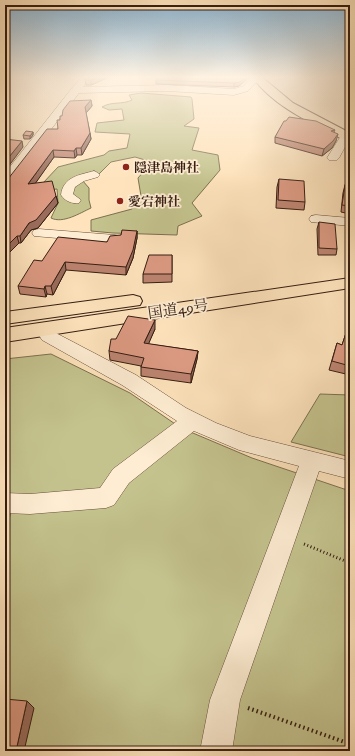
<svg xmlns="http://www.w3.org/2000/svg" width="355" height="756" font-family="'IM FELL DW Pica','Noto Serif JP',serif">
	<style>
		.green { fill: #c4c38e; stroke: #7c7050 }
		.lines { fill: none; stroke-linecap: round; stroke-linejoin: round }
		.minor-casing { stroke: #674e3c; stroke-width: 1 }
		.major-casing { stroke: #351d11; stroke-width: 2 }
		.highway-casing { stroke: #351d11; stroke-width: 2 }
		.path-far1 { stroke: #351d11; stroke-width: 3; stroke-dasharray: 1 2.5; stroke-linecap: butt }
		.path { stroke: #351d11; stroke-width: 4; stroke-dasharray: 1.5 3; stroke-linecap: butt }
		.minor { fill: #feedd3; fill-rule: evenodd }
		.major { fill: #fee3bc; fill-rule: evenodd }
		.highway { fill: #fee3bc; fill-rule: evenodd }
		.wall { fill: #bd8471; stroke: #351d11 }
		.shaded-wall { fill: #9a6c5c; stroke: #351d11 }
		.building { fill: #dc9a83; stroke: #351d11 }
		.poi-dot { fill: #8f2418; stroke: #feedd3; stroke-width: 1.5 }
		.labels { text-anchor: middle; stroke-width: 3.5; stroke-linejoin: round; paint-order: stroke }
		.far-poi-label { font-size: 13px; font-weight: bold; fill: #351d11; stroke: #feedd3; text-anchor: start }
		.street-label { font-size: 15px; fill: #351d11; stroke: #feedd3 }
	</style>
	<rect width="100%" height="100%" fill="#fee3bc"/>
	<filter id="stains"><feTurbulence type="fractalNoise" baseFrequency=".005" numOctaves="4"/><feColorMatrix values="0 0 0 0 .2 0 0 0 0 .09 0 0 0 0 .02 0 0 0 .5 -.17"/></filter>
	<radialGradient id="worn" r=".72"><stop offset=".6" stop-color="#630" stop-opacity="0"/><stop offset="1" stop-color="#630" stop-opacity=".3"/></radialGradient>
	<g class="green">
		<path d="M 141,93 L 191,97 L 192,99 L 194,119 L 184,126 L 199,128 L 192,150 L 218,155 L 220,170 L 192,203 L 202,216 L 178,226 L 177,235 L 113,233 L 91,231 L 91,220 L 132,209 L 130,203 L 141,196 L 138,178 L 152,162 L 135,157 L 111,162 L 99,174 L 82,180 L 89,188 L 89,200 L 91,208 C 80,213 63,224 51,218 L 58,203 L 57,189 L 39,191 L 43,183 L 58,167 L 104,155 L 109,151 L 127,148 L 130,134 L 95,132 L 97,123 L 124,120 L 122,109 L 109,110 L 102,107 C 112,101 122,105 132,100 L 129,95 Z"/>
		<polygon points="51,354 130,393 181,428 252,458 350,491 350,751 5,751 5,540 11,510 5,510 5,359"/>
		<polygon points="320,394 350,395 350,457 291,442"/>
	</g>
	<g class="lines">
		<g class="minor-casing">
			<g id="minor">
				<polygon points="83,78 87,81 83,87 167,85 234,89 244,86 249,79 260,78 263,80 262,82 255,83 248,91 234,95 167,91 79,93 9,184 5,185 5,173 72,88 80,79"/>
				<polygon points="346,133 350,134 350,138 339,158 337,160 329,160 327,158 342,134"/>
				<path d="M 94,171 L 98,173 L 100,175 L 98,177 L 84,181 L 75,187 L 73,194 L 81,200 L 79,203 C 72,204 65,201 61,195 C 63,177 79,175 94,171 Z"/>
				<polygon points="316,215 350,218 350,226 311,222 309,219 311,216"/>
				<polygon points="39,229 115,235 120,236 122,239 120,242 115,243 34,236 32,233 34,230"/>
				<polygon points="44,323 50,325 54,332 136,375 186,408 216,423 250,436 350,461 350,479 319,471 240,700 232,751 200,751 210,700 299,466 239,450 194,431 129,483 114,505 106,508 30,514 5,513 5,493 30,494 100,488 113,469 177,421 122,385 42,340 35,329 38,325"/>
			</g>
		</g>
		<g class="major-casing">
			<path id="major" d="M 253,78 L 263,78 L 293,103 L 350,133 L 350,142 C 341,139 333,134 325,130 C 299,117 271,102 253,78 Z"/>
		</g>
		<g class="highway-casing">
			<g id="highway">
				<polygon points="350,278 350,288 5,342 5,328"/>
				<polygon points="133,295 140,297 142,301 140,305 5,324 5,312"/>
			</g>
		</g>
		<polyline class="path-far1" points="304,544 350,563"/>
		<polyline class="path" points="248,708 350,744"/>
		<use href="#minor" class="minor"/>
		<use href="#major" class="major"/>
		<use href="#highway" class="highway"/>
	</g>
	<g class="wall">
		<polygon points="86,78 107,78 91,85 86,85 85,80"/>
		<polygon points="157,78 248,78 239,86 234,87 156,84 156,80"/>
		<polygon points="91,100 92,106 86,113 91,139 82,155 77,155 75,158 54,157 35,183 56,196 58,203 38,228 31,230 21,243 19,243 9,253 6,253 5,254 5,179 8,179 58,129 60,120 62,116"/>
		<polygon points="335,130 334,132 336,141 332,148 322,156 275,143 275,137"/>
		<polygon points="33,132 33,135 30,139 24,139 23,135"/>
		<polygon points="350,176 350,214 341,212 343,193 345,185"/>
		<polygon points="279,179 305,202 304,210 276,208 277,187"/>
		<polygon points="319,222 337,249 336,255 318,255 317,229"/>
		<polygon points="137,231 137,238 133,258 126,275 66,270 53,295 47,294 46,297 20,294 18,286 42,261 107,242 121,235"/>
		<polygon points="172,255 172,282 143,283 143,274"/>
		<polygon points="350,321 350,375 329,370 337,343 342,345"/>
		<polygon points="155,329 148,344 198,351 197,359 191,383 141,376 141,366 110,360 109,351 116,339"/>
	</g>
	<g class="shaded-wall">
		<polygon points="95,78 107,78 91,85 91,80"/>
		<polygon points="244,78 248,78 239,86 234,87 234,83"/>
		<polygon points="91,100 92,106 86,113 85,107"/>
		<polygon points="33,132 33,135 30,139 30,136"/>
		<polygon points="90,133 91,139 82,155 81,148"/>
		<polygon points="338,134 336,141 332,148 322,156 324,149"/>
		<polygon points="22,141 23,147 5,171 5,162"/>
		<polygon points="76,148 77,155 75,158 74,151"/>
		<polygon points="53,150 54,157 30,191 28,184"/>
		<polygon points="56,196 58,203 38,228 31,230 21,243 20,236 29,223"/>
		<polygon points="137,231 137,238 133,258 126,275 126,267"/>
		<polygon points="17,236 19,243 9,253 7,246"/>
		<polygon points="65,262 66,270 53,295 51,286"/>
		<polygon points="45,286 47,294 46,297 44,289"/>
		<polygon points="155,320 155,329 145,352 144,343"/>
		<polygon points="198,351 197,359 191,383 191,374"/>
		<polygon points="27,701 34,708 24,751 16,751"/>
	</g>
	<g class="building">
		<polygon points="86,78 95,78 91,80 85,80"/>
		<polygon points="157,78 244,78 240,82 234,83 156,80"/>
		<polygon points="91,100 85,107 90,133 81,148 76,148 74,151 53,150 28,184 52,181 56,196 36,220 29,223 20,236 17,236 7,246 5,246 5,179 8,179 47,129 58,129 57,120 60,120 60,116 62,116 63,110 70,101"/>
		<polygon points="289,117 316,121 335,130 331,131 338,134 333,141 324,149 275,137 284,121 286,121"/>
		<polygon points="26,131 33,132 30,136 23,135"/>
		<polygon points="5,139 22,141 5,162"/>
		<polygon points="350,176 350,206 342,205 345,185"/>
		<polygon points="279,179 304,181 305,202 278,200"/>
		<polygon points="319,222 335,224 337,249 319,248"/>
		<polygon points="122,230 137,231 133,250 126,267 65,262 51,286 45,286 44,289 18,286 34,260 42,261 58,237 107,242 110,236 121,235"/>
		<polygon points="149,255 172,255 172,274 143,274"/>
		<polygon points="128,316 155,320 144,343 198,351 191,374 141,367 144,358 109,351 111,339 116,339"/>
		<polygon points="350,321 350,366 332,361 337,343 342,345"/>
		<polygon points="5,699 27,701 16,751 5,751"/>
	</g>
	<linearGradient id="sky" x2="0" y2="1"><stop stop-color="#8cb7d6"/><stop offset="0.42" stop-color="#fff2e1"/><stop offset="1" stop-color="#fff2e1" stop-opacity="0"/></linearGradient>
	<rect width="355" height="184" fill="url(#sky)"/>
	<g class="poi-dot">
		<circle cx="126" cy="167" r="4"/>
		<circle cx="120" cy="201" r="4"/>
	</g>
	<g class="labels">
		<g class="far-poi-label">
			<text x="134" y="172">隠津島神社</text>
			<text x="128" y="206">愛宕神社</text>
		</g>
		<g class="street-label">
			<text transform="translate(178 309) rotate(-8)" y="5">国道49号</text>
		</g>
	</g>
	<rect width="355" height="756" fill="none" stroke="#fee3bc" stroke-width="20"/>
	<rect x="6" y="6" width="343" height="744" fill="none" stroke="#351d11" stroke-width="2"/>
	<rect x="10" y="10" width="335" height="736" fill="none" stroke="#351d11"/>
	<rect width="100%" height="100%" filter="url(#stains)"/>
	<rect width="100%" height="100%" fill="url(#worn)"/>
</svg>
